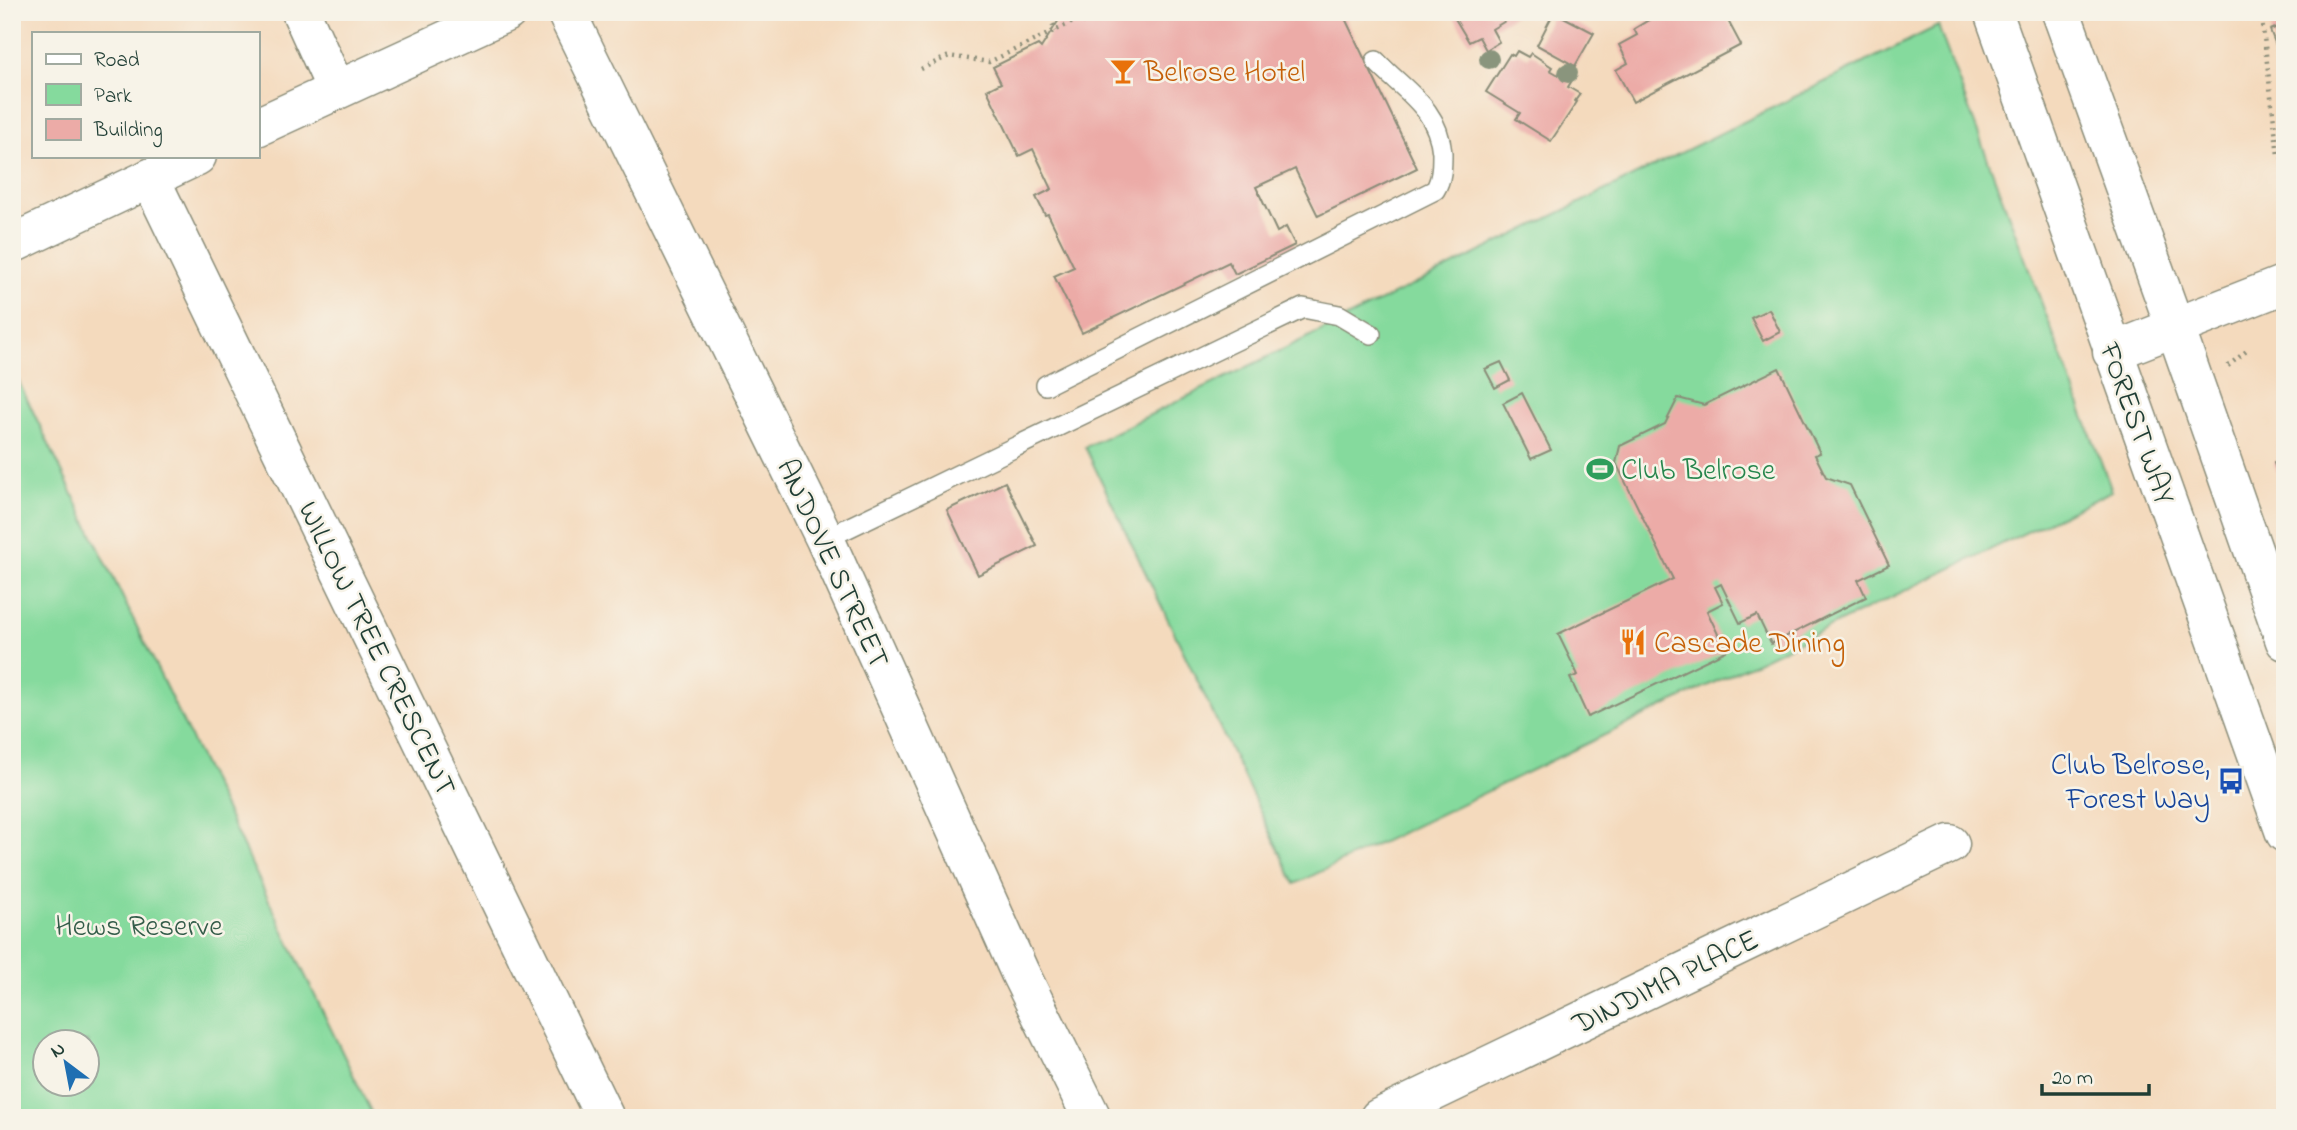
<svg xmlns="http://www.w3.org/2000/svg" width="2297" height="1130" font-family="'Indie Flower',sans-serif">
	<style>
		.green { fill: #85da9d; stroke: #528c68; stroke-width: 2; fill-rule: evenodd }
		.building { fill: #ecaba7 }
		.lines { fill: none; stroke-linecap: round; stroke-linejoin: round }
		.service-casing { stroke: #8a8c78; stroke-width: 22 }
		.minor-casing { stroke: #8a8c78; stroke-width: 41 }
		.tertiary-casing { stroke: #8a8c78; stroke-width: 41 }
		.primary-casing { stroke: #8a8c78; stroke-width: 41 }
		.path { stroke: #8a8c78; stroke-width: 4.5; stroke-dasharray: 2 5; stroke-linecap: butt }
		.service { stroke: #fff; stroke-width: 19 }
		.minor { stroke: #fff; stroke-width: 38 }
		.tertiary { stroke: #fff; stroke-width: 38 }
		.primary { stroke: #fff; stroke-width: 38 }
		.tree { fill: #8a957d }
		.labels { text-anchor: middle; stroke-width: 5; stroke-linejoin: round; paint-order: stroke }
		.food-label { font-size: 30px; fill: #c56008; stroke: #f7f3e8; text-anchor: start }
		.street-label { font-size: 30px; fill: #1f3d34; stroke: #f7f3e8 }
		.leisure-label { font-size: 30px; fill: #27864d; stroke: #f7f3e8; text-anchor: start }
		.transit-label { font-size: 30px; fill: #164399; stroke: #f7f3e8; text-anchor: end }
		.park-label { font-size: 30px; fill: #335c49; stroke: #f7f3e8 }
	</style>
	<rect width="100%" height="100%" fill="#f7f3e8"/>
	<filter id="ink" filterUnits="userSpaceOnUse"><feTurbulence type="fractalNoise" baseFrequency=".0143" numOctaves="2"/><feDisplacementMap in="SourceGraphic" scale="14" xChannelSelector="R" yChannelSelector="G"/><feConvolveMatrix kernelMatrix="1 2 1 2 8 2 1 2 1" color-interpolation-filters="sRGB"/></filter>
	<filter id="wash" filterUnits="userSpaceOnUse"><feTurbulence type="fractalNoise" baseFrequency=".00686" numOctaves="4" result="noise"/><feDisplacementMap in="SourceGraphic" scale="28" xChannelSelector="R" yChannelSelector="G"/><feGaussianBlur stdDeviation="1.57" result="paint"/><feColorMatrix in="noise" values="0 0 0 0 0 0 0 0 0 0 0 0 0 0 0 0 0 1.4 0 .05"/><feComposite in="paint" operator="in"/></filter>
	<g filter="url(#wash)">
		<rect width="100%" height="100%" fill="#f4dabd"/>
		<g class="green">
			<polygon points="1938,26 2112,491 1295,884 1085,447"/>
			<path d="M 12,368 L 374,1118 L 12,1118 ZM 88,1042 L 88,1084 L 46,1084 L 46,1042 Z"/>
		</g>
		<g id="blocks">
			<g class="building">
				<polygon points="1064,12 1080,12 1084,23 1106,12 1342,12 1417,168 1318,216 1295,169 1256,187 1277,232 1286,227 1295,245 1235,274 1229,262 1082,333 1054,276 1074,267 1048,214 1045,215 1036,197 1052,189 1033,149 1019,156 987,90 1001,83 993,67 1038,45 1041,48"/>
				<polygon points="1451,12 1520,12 1492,29 1499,42 1486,50 1479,37 1469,42"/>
				<polygon points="1554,12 1594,33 1575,66 1537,45"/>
				<polygon points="1662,12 1709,12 1714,21 1725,15 1741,45 1633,102 1616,70 1628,63 1619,45 1637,35 1634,29"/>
				<polygon points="2285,24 2285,68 2270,30"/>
				<polygon points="1517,51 1528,57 1531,53 1552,67 1550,70 1571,82 1568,87 1580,94 1575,101 1577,102 1551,141 1516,119 1520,113 1486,92 1510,54 1514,56"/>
				<polygon points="1769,309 1780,332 1763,341 1751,318"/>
				<polygon points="1501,362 1510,380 1495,388 1485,369"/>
				<polygon points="1779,368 1820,453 1815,455 1826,477 1850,485 1889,565 1858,580 1866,597 1771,644 1757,615 1740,623 1721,584 1715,587 1723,603 1707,611 1726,651 1588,717 1570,678 1578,675 1558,634 1673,579 1616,463 1620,446 1665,424 1678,398 1704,405"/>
				<polygon points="1522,393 1551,450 1531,459 1503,403"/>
				<polygon points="2285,459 2285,492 2284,492 2274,463"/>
				<polygon points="1005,482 1037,546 978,575 947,510"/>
			</g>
		</g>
	</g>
	<g filter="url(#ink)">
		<use href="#blocks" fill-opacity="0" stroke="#8a8c78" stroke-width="2"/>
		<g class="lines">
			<g class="service-casing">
				<g id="service">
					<path d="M 1046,385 L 1435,190 C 1442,179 1442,166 1442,153 C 1438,107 1404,91 1376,61"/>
					<polyline points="825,539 1303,308 1339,315 1371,334"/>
				</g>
			</g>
			<g class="minor-casing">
				<g id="minor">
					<polyline points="301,12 336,89"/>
					<polyline points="566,12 825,539 1020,973 1092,1118"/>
					<polyline points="150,178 605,1118"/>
					<polyline points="2112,352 2285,284"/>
					<polyline points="1379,1118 1950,844"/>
				</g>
			</g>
			<g class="tertiary-casing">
				<g id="tertiary">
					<polyline points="257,127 507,12"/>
					<polyline points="12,244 197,156"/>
				</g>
			</g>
			<g class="primary-casing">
				<g id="primary">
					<polyline points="1993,12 2285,833"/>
					<polyline points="2061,12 2175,327 2285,641"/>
				</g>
			</g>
			<g class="path">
				<polyline points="1046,12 1056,31"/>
				<polyline points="2261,12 2278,155 2285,159"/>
				<polyline points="921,69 949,56 989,62 1094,12"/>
				<polyline points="2228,366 2249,349"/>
			</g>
			<use href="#service" class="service"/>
			<use href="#minor" class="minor"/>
			<use href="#tertiary" class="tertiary"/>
			<use href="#primary" class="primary"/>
		</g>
		<g class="tree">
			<circle cx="1489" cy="59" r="10"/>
			<circle cx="1568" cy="73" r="10"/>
		</g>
	</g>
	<defs>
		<g id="bar-bare" transform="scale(2.1)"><path d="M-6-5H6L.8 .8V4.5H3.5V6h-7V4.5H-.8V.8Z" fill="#e8710a" stroke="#f7f3e8" stroke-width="2.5" paint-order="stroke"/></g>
		<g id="stadium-bare" transform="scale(2.1)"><path d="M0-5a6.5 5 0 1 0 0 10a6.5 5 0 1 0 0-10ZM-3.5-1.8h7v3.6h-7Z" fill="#2e9e5b" stroke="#f7f3e8" stroke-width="2.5" paint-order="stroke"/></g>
		<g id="restaurant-bare" transform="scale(2.1)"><path d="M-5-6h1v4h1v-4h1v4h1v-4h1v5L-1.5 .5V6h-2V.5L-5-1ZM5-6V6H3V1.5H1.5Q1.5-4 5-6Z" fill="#e8710a" stroke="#f7f3e8" stroke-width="2.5" paint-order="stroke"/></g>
		<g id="bus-bare" transform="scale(2.1)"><path d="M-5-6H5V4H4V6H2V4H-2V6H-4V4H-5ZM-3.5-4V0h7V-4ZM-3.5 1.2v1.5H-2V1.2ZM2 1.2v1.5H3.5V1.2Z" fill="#1a4fb4" stroke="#f7f3e8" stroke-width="2.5" paint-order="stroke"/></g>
	</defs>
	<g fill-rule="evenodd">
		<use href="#bar-bare" x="1123" y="71"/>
		<use href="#stadium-bare" x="1600" y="469"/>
		<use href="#restaurant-bare" x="1633" y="642"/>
		<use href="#bus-bare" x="2231" y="781"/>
	</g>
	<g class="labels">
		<g class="food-label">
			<text x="1144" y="81">Belrose Hotel</text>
			<text x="1654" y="652">Cascade Dining</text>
		</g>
		<g class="street-label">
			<text transform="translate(2138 423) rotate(70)" y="10">FOREST WAY</text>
			<text transform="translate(834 563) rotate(65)" y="10">ANDOVE STREET</text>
			<text transform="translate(378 648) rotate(64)" y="10">WILLOW TREE CRESCENT</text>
			<text transform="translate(1665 981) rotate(-26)" y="10">DINDIMA PLACE</text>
		</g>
		<g class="leisure-label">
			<text x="1621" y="479">Club Belrose</text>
		</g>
		<g class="transit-label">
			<text x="2210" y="774">Club Belrose,<tspan x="2210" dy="34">Forest Way</tspan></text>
		</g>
		<g class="park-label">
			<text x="139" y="935">Hews Reserve</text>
		</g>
	</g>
	<rect width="2297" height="1130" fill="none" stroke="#f7f3e8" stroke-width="42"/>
	<rect x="32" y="32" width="228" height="126" fill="#f7f3e8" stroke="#a1aaa0" stroke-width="2"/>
	<rect x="46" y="54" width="35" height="10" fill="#ffffff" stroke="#a1aaa0" stroke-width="2"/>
	<text x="94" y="66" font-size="21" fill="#1f3d34">Road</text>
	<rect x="46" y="84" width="35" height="21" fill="#85da9d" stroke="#a1aaa0" stroke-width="2"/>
	<text x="94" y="102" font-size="21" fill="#1f3d34">Park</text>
	<rect x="46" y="119" width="35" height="21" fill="#ecaba7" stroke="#a1aaa0" stroke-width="2"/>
	<text x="94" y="136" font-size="21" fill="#1f3d34">Building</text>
	<g transform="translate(66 1063) rotate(328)"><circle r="33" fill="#f7f3e8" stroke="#a1aaa0" stroke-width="2"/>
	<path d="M0-5L12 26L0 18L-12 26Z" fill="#1f6fb2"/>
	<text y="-10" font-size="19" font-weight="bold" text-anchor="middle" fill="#1f3d34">N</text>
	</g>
	<path d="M2042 1084v10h107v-10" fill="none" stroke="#1f3d34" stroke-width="3.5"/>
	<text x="2052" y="1084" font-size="21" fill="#1f3d34" stroke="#f7f3e8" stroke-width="5" paint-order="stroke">20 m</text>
</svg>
